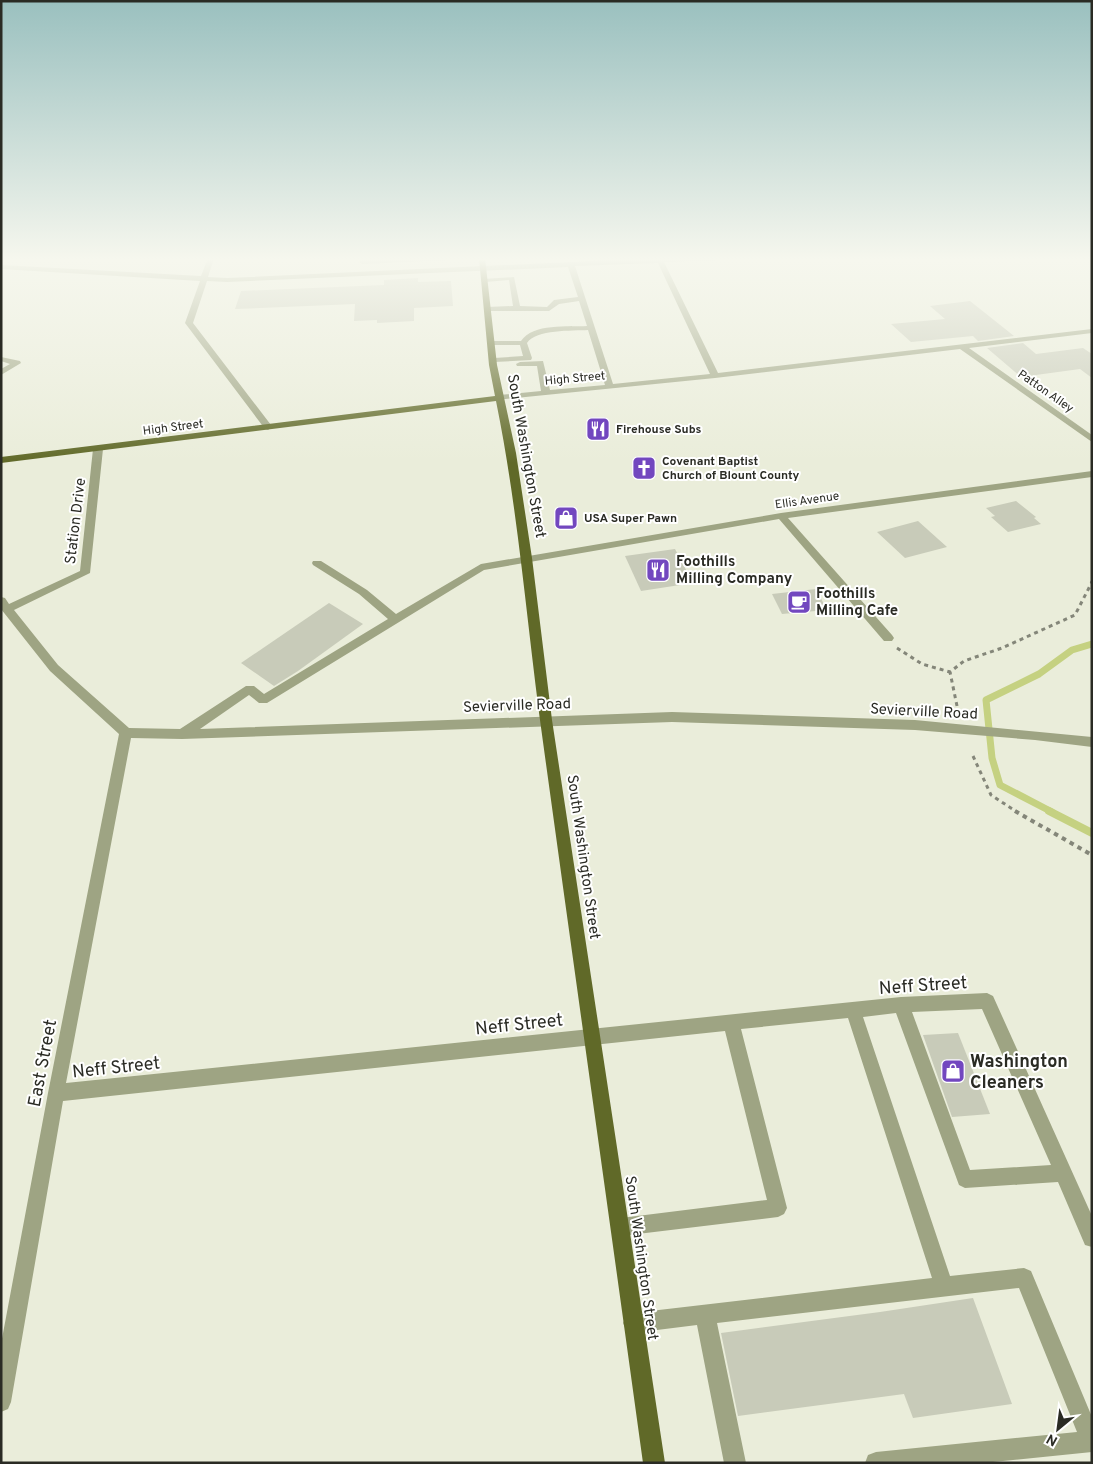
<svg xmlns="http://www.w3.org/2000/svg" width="1093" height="1464" font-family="Overpass,sans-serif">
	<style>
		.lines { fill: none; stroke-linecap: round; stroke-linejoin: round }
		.stream-far1 { stroke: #c5d181; stroke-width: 7 }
		.stream { stroke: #c5d181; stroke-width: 8 }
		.building { fill: #c8cbb9 }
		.path-far2 { stroke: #848679; stroke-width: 2.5; stroke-dasharray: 3 3; stroke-linecap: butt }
		.path-far1 { stroke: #848679; stroke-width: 3; stroke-dasharray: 4 4; stroke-linecap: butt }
		.path { stroke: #848679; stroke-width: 4; stroke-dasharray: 4.5 4.5; stroke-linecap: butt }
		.minor { fill: #9ea483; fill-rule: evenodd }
		.major { fill: #606928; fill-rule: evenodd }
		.labels { text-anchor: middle; stroke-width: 4; stroke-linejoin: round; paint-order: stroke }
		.far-street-label { font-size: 12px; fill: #2a2b24; stroke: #fff }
		.far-poi-label { font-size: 12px; font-weight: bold; fill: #2a2b24; stroke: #fff; text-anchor: start }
		.street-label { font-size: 15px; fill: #2a2b24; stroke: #fff }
		.poi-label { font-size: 15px; font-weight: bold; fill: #2a2b24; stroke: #fff; text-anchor: start }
		.near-street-label { font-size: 18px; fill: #2a2b24; stroke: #fff }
		.near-poi-label { font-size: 18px; font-weight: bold; fill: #2a2b24; stroke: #fff; text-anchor: start }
	</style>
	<rect width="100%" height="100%" fill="#eaedda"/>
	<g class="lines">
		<polyline class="stream-far1" points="1052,812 1000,785 992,758 986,700 1039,674 1072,650 1092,644"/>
		<polyline class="stream" points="1049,811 1092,833"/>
	</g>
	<g class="building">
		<polygon points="418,278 418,282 451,281 453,306 414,308 414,321 377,323 377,320 354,321 355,304 235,309 241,291 384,285 384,280"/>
		<polygon points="970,301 1014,336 978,341 973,336 911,342 891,324 945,319 930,306"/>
		<polygon points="1023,343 1036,354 1083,348 1092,354 1092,378 1080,369 1021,377 987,348"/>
		<polygon points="1016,501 1036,517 1034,518 1041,524 1008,532 991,517 995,516 986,508"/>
		<polygon points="918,521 947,547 905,558 877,532"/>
		<polygon points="675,549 693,583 641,591 625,556"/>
		<polygon points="816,589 827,610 782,614 772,594"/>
		<polygon points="329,603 363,624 298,671 274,686 241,663"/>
		<polygon points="958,1033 990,1114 952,1117 923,1035"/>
		<polygon points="973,1298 1012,1404 913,1418 904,1394 738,1416 721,1333 880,1312"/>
	</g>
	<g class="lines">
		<polyline class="path-far2" points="1091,583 1092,581"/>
		<g class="path-far1">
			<polyline points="897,648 922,664 950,672"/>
			<polyline points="957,706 950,672 964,661 1002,648 1075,615 1092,582"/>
			<polyline points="973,756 991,795 1017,812"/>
		</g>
		<polyline class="path" points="1015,811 1092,855"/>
		<g class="minor">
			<path d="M 208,258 L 214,258 L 208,277 L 227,278 L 656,258 L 722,258 L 719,260 L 664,262 L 718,373 L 1092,329 L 1092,333 L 969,348 L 1092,435 L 1092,442 L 960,349 L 715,378 L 496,400 L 495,398 L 499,395 L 541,391 L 537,366 L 517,366 L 516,364 L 520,362 L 543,361 L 550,390 L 605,385 L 588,330 C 572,331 536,329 527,343 L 532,358 L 531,360 L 494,362 L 490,360 L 494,358 L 523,356 L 520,345 L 491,345 L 487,343 L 488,341 L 521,341 C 533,323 568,327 587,326 L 579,301 L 559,304 L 549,311 L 484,311 L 484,307 L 487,307 L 513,306 L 509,280 L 485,282 L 483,281 L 483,279 L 514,277 L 520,306 L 547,307 L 554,300 L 578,297 L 568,267 L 227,282 L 207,281 L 193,323 L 271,425 L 272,427 L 268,430 L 265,429 L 185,323 L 200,281 L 1,269 L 1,265 L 201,276 ZM 658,263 L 710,374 L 613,384 L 575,266 Z"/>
			<polygon points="412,258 452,258 449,260 362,264 359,262 362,260"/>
			<polygon points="1,357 20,361 21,363 1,375 1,369 10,364 1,361"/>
			<path d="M 98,446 L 103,449 L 90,573 L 14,610 L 58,665 L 129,728 L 180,729 L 246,686 L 254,686 L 264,694 L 388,619 L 359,594 L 313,565 L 312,563 L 313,561 L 321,561 L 367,590 L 396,614 L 481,564 L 781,513 L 1092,471 L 1092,477 L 788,518 L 892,635 L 894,638 L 892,641 L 884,641 L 779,519 L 484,570 L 267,703 L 259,703 L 249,695 L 200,729 L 672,712 L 915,720 L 1092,737 L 1092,747 L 1035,740 L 915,730 L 672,722 L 182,739 L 131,738 L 66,1083 L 901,997 L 987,993 L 993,996 L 1092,1216 L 1092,1247 L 1085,1245 L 1058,1182 L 965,1188 L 959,1185 L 896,1013 L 863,1017 L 950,1276 L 1024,1268 L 1031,1271 L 1092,1417 L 1092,1452 L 983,1463 L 865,1463 L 868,1455 L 876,1452 L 1077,1432 L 1019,1288 L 717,1323 L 746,1463 L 724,1463 L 697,1325 L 633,1333 L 626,1330 L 623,1323 L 626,1316 L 633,1313 L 932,1278 L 848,1018 L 741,1029 L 787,1208 L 784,1214 L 778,1217 L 621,1236 L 614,1234 L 612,1227 L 614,1220 L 621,1218 L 767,1200 L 725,1031 L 63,1101 L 11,1402 L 8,1409 L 1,1412 L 1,1344 L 48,1093 L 119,734 L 50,671 L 1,609 L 1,597 L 5,598 L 9,604 L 80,571 L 93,449 ZM 982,1009 L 1051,1165 L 970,1170 L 912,1012 Z"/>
		</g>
		<path class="major" d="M 479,258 L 485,258 L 497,365 L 516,453 L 532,558 L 552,720 L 665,1463 L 643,1463 C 610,1223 576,982 543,742 C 527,628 519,514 496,401 L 1,463 L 1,457 L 495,396 L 489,365 Z"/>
	</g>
	<linearGradient id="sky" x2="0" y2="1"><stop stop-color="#9ac0bf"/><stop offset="0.56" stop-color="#f6f7ee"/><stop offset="1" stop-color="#f6f7ee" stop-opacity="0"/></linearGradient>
	<rect width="1093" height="463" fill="url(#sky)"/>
	<defs>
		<g id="restaurant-square" transform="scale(1.25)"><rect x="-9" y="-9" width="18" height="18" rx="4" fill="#7247bf" stroke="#fff"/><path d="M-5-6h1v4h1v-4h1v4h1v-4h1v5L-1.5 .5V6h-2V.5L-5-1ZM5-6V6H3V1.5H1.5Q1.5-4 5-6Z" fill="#fff"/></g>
		<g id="church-square" transform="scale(1.25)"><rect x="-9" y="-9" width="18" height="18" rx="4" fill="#7247bf" stroke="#fff"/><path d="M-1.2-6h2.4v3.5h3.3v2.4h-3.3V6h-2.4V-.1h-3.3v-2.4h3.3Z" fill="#fff"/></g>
		<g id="shop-square" transform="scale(1.25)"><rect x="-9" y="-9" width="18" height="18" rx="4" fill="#7247bf" stroke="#fff"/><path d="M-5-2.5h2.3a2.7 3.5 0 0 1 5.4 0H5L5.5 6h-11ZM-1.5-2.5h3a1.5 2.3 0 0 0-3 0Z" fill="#fff"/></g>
		<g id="cafe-square" transform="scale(1.25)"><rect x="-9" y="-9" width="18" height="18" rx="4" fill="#7247bf" stroke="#fff"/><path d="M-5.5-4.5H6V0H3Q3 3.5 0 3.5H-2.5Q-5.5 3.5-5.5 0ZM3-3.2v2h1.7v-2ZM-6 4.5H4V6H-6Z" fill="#fff"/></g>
	</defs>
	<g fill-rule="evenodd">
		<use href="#restaurant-square" x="598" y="429"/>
		<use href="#church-square" x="644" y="468"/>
		<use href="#shop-square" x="566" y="518"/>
		<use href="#restaurant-square" x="658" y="570"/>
		<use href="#cafe-square" x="799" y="602"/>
		<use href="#shop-square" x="953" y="1071"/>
	</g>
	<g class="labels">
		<g class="far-street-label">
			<text transform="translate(575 378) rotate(-5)" y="4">High Street</text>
			<text transform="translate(1046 391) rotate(35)" y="4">Patton Alley</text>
			<text transform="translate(173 427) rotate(-7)" y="4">High Street</text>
			<text transform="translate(807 500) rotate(-8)" y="4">Ellis Avenue</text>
		</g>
		<g class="far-poi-label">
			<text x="616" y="433">Firehouse Subs</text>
			<text x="662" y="465">Covenant Baptist<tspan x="662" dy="14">Church of Blount County</tspan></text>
			<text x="584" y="522">USA Super Pawn</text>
		</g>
		<g class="street-label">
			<text transform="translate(527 456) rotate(80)" y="5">South Washington Street</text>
			<text transform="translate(75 521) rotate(-83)" y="5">Station Drive</text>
			<text transform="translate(517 705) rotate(-2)" y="5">Sevierville Road</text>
			<text transform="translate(924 711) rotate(3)" y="5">Sevierville Road</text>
			<text transform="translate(584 857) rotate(82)" y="5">South Washington Street</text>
			<text transform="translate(642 1258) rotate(82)" y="5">South Washington Street</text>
		</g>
		<g class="poi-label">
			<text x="676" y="566">Foothills<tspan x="676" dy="17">Milling Company</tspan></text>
			<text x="816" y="598">Foothills<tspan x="816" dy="17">Milling Cafe</tspan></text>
		</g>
		<g class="near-street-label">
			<text transform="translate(923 985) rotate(-4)" y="6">Neff Street</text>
			<text transform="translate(519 1024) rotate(-6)" y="6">Neff Street</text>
			<text transform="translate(42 1063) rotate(-79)" y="6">East Street</text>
			<text transform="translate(116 1067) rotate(-6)" y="6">Neff Street</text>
		</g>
		<g class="near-poi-label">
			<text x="970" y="1067">Washington<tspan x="970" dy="21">Cleaners</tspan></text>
		</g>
	</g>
	<rect width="1093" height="1464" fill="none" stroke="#2a2b24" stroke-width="5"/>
	<g transform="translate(1058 1429) rotate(209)" stroke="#ffffff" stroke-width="4" paint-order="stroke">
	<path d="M0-4L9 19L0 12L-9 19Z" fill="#2a2b24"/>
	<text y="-8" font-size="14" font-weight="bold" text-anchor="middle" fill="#2a2b24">N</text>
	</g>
</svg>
